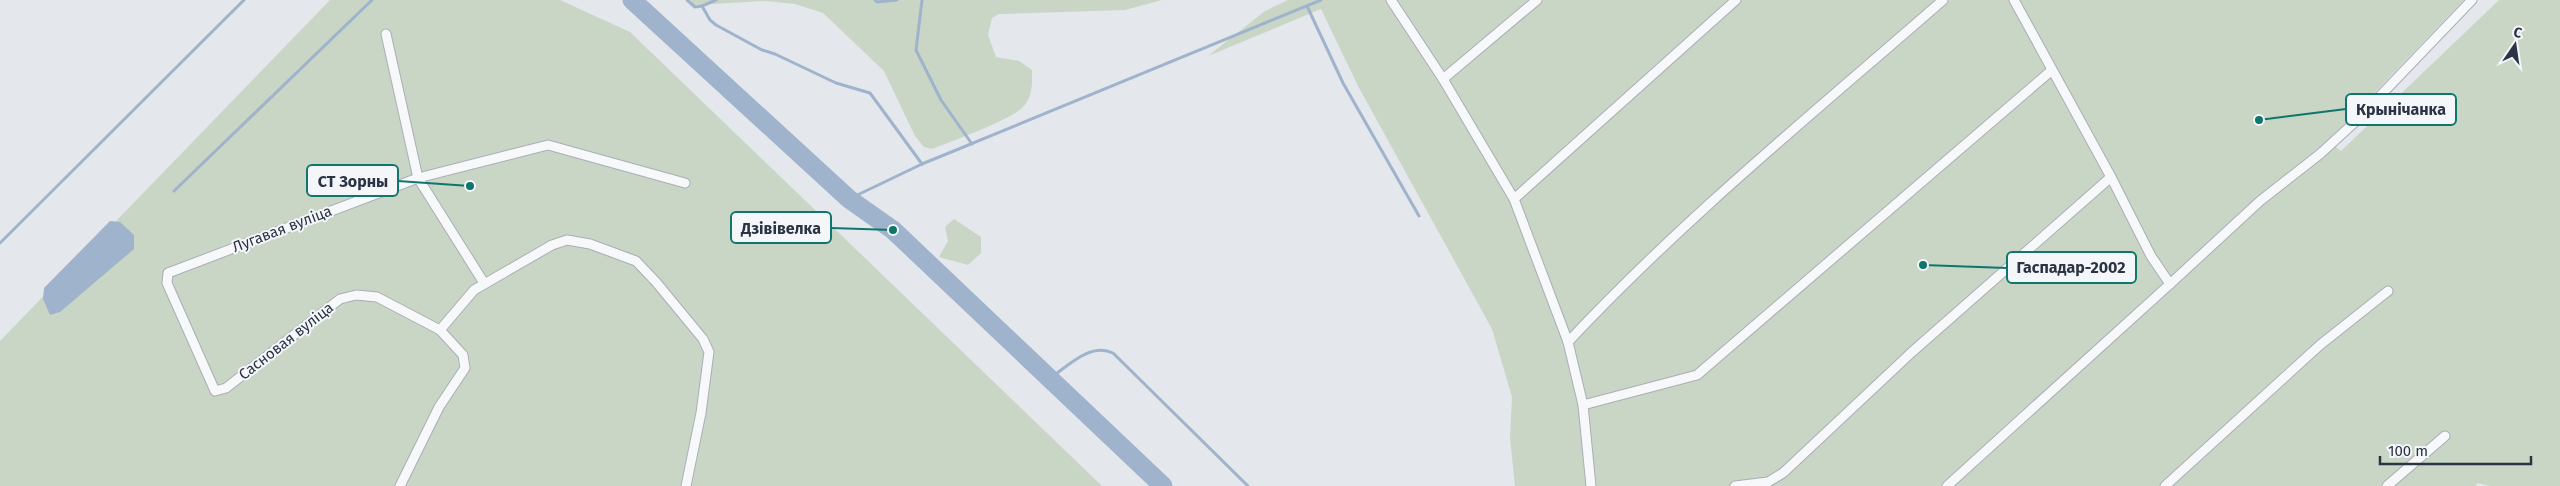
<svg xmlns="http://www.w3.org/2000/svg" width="2560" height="486" font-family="'Fira Sans',sans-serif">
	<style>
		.green { fill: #c9d6c5 }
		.water { fill: #9fb4cc }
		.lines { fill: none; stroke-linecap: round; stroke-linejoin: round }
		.stream { stroke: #9fb4cc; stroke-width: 3 }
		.river { stroke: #9fb4cc; stroke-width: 19 }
		.street-casing { stroke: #a9aeb7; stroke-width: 11 }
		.street { stroke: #f7f8fa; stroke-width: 9 }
		.labels { text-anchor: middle; stroke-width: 4; stroke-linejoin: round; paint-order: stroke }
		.street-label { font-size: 15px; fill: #2b3445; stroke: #f4f6f9 }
		.leader { fill: none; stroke: #0f766e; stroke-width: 2 }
		.callout-dot { fill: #0f766e; stroke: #f4f6f9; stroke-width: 2 }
		.callout { fill: #f4f6f9; stroke: #0f766e; stroke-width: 2 }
		.callout-label { font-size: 16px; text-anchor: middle; font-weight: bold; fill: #2b3445 }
	</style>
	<rect width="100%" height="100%" fill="#e4e7ec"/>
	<g class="green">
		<polygon points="330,0 560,0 630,32 1102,486 0,486 0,341"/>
		<path d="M 690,0 L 1162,0 L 1125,10 L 999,14 L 992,18 L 988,35 L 996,57 L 1019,61 L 1032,70 C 1032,84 1033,96 1023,107 C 1013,119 950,142 932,149 L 924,147 L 915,136 L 884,71 L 823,13 L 795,4 L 765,1 L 694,5 Z"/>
		<polygon points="1288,0 2464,0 2328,141 2341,151 2499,0 2560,0 2560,486 2490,486 2477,483 2476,486 1515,486 1510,438 1512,397 1492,329 1358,86 1321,9 1208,56 1265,11"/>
		<polygon points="954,219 981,237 981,253 968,265 939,257 948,241 945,227"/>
	</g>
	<polygon class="water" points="110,221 120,222 134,235 134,249 60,312 50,315 43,299 44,288"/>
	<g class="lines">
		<g class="stream">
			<polyline points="687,0 695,7 702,6 710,20 716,25 762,50 775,54 836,83 870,93 922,164"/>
			<polyline points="875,0 877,2 897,0"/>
			<polyline points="922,0 916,50 941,100 972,144"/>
			<polyline points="702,6 716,0"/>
			<polyline points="1307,6 1343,83 1419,216"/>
			<polyline points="174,191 372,0"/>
			<polyline points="849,199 922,164 1321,0"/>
			<polyline points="0,243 244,0"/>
			<path d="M 1049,379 C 1067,367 1090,342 1113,353 L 1248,486"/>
		</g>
		<polyline class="river" points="632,0 849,199 893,230 1163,486"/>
		<g class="street-casing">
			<g id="street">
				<polyline points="1391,0 1443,79 1514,199 1568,342 1583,405 1591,486"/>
				<polyline points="386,34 418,178 484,283"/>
				<polyline points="1443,79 1537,0"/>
				<polyline points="1514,199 1736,0"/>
				<polyline points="2170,284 2260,201 2320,154 2355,122 2472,0"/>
				<polyline points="440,330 474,290 552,245 567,240 590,244 636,261 656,282 703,339 709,352 701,413 686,486"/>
				<path d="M 1568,342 C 1683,219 1816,111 1943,0"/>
				<polyline points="1583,405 1697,375 2052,70"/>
				<polyline points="400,486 439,407 465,368 463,355 440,330 377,297 356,295 340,299 226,388 215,391 167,283 168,273 418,178 548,145 685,183"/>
				<polyline points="1735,486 1768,482 1783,473 1912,352 2111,177"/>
				<polyline points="1947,486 2170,284 2151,256 2111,177 2014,0"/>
				<polyline points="2165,486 2320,345 2388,291"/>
				<polyline points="2387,486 2445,436"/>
			</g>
		</g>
		<use href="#street" class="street"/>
	</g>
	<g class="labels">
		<g class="street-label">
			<text transform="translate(282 229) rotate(-21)" y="5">Лугавая вуліца</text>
			<text transform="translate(286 341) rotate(-38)" y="5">Сасновая вуліца</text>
		</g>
	</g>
	<path class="leader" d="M2259 120L2346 109M470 186L398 181M893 230L831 228M1923 265L2007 268"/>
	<g class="callout-dot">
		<circle cx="2259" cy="120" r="5"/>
		<circle cx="470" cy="186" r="5"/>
		<circle cx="893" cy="230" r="5"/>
		<circle cx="1923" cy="265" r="5"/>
	</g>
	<g class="callout">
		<rect x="2346" y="94" width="110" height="31" rx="5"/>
		<rect x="307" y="165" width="91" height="31" rx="5"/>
		<rect x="731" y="212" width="100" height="31" rx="5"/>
		<rect x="2007" y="252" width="129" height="31" rx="5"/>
	</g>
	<g class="callout-label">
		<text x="2401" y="115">Крынічанка</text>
		<text x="353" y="187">СТ Зорны</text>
		<text x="781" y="234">Дзівівелка</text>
		<text x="2071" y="273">Гаспадар-2002</text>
	</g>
	<g transform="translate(2515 45) rotate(13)" stroke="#f4f6f9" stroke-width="4" paint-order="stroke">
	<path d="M0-4L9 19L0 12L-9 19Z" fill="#2b3445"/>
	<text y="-8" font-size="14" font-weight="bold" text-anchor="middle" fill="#2b3445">С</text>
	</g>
	<path d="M2380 456v8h151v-8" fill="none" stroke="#2b3445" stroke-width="2.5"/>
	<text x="2388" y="456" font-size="15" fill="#2b3445" stroke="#f4f6f9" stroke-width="4" paint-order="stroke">100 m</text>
</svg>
